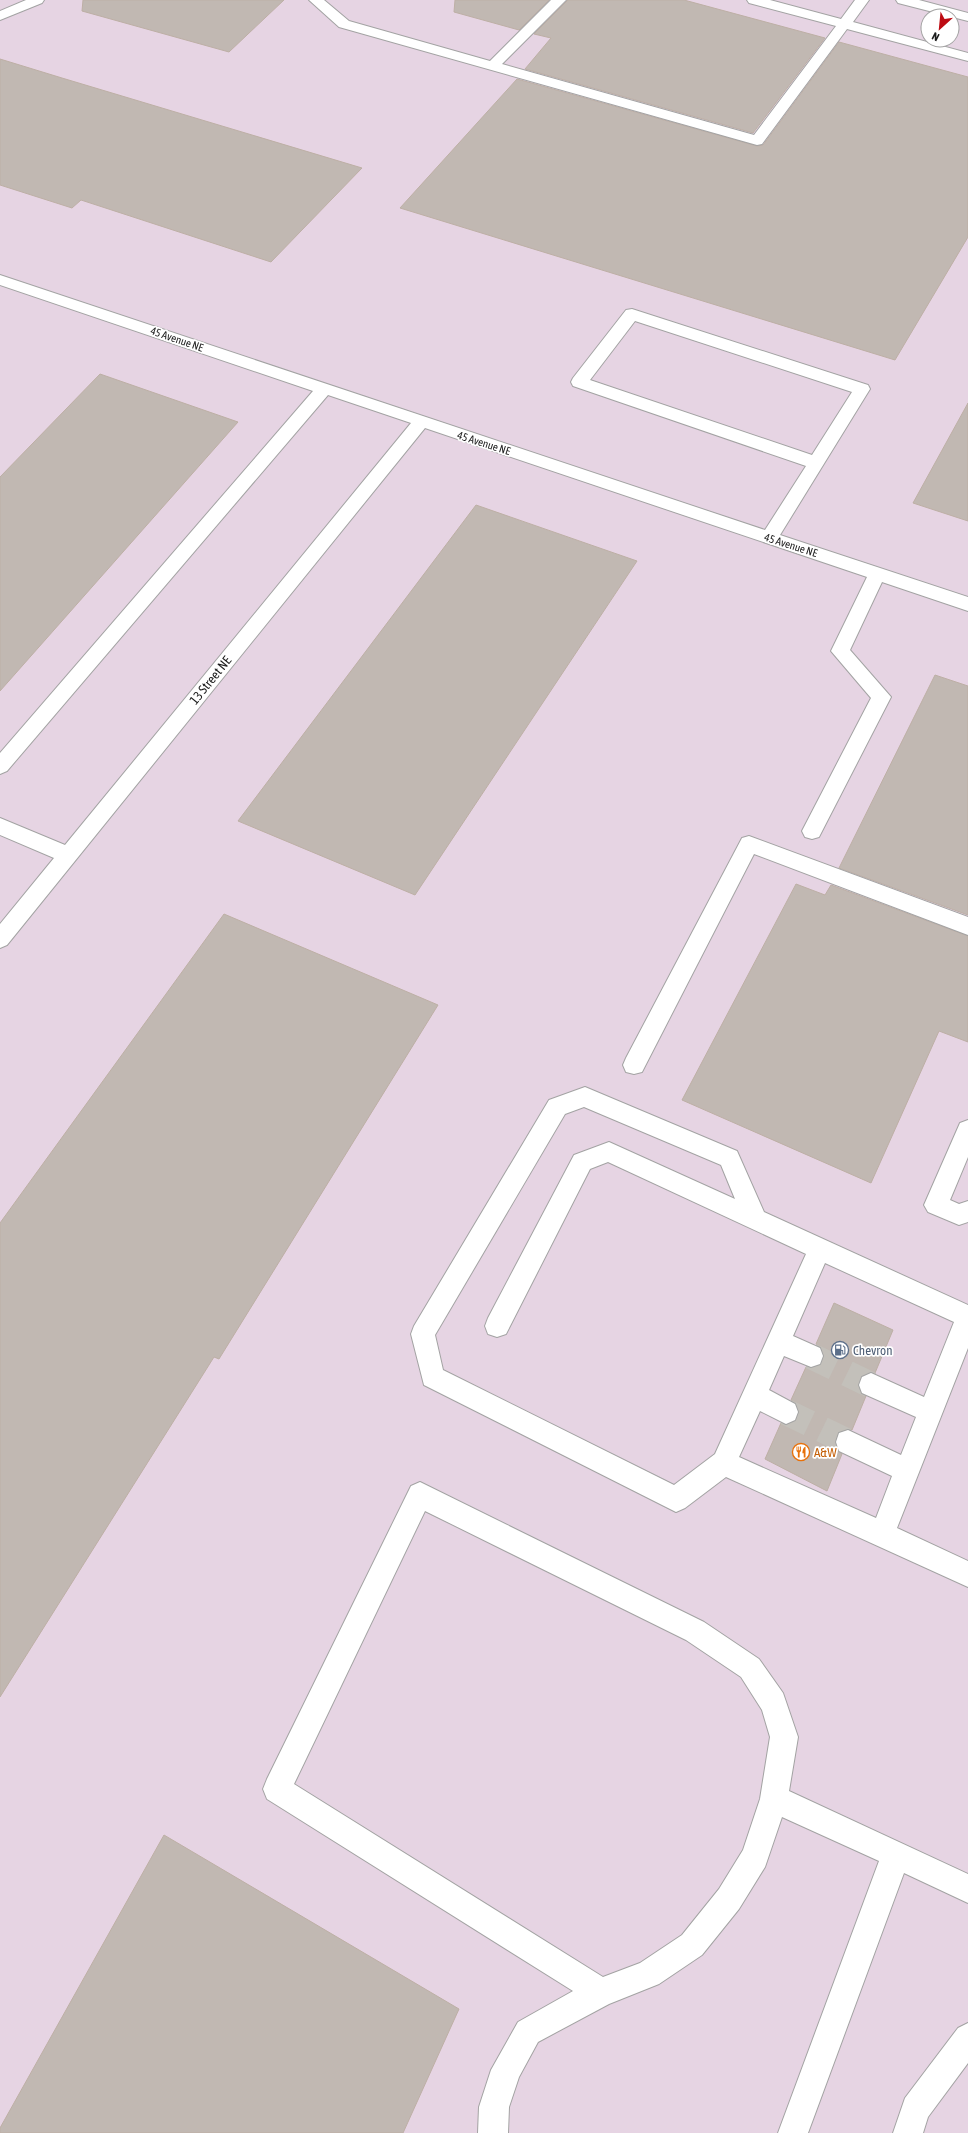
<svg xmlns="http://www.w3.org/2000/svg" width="968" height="2133" font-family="'Asap Condensed',sans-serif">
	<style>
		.industrial { fill: #e6d4e3; fill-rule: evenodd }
		.building { fill: #c1b8b2; stroke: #bdafa5 }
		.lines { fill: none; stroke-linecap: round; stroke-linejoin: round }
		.minor-tunnel { stroke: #c3c0ba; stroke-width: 26; stroke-dasharray: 26 14; stroke-linecap: butt }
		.minor-casing { stroke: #a3a3a3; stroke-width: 2 }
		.minor { fill: #fff; fill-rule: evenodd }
		.labels { text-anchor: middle; stroke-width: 3.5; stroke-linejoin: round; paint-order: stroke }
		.far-street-label { font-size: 11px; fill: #1c1c1c; stroke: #fff }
		.street-label { font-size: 13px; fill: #1c1c1c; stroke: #fff }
		.service-label { font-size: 13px; fill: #4e5e75; stroke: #fff; text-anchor: start }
		.food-label { font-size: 13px; fill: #c56008; stroke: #fff; text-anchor: start }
	</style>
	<rect width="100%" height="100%" fill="#ede9e2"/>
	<path class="industrial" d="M 0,0 L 968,0 L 968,2133 L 0,2133 ZM 928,16 L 952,16 L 952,40 L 928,40 Z"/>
	<g class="building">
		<polygon points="83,0 284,0 229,52 82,11"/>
		<polygon points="455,0 549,0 519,30 454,12"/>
		<polygon points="568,0 684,0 825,38 753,133 525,69 551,38 534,34"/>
		<polygon points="839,42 968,77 968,237 895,360 400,208 517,79 757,146 763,145"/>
		<polygon points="0,59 62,78 362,168 271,262 81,200 72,208 0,185"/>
		<polygon points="100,374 238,422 0,691 0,477"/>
		<polygon points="968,403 968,521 913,503"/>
		<polygon points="476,505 637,561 415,895 238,821"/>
		<polygon points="935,675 968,686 968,915 839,868"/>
		<polygon points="796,884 825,895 831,885 968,936 968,1042 939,1031 871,1183 682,1100"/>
		<polygon points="224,914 438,1005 219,1359 214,1357 0,1697 0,1223"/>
		<polygon points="834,1303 893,1330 875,1373 870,1372 861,1376 858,1386 861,1394 866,1396 852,1430 848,1429 838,1433 835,1442 838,1451 842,1454 827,1491 765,1459 781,1423 787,1425 796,1421 799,1411 796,1403 791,1400 806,1367 811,1368 821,1365 824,1355 821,1347 816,1344"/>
		<polygon points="164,1835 459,2009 403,2133 0,2133 0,2128"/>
	</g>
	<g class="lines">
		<g class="minor-tunnel">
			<polyline points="811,1356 871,1385"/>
			<polyline points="786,1412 848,1442"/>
		</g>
		<g class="minor-casing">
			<g id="minor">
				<polygon points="26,0 44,0 42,3 0,20 0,11"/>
				<polygon points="309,0 324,0 349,21 490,61 551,0 566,0 502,64 754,135 836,26 749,3 747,0 770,0 841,19 855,0 869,0 853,22 968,53 968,61 847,29 762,144 757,145 339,27"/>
				<polygon points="896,0 919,0 968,13 968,21 898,3"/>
				<path d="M 0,275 L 765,530 L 806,466 L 573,386 L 571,382 L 573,378 L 626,310 L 632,309 L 868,385 L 870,389 L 780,535 L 968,597 L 968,611 L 882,582 L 850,650 L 891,697 L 819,837 L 812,839 L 805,837 L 802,831 L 871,698 L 831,651 L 867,577 L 425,428 L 7,945 L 0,948 L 0,924 L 54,858 L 0,835 L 0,818 L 65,845 L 411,423 L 328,395 L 7,771 L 0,774 L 0,753 L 313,391 L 0,285 ZM 635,321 L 852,392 L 812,455 L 590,380 Z"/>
				<polygon points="749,836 968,917 968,935 754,854 642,1072 634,1074 626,1072 623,1065 626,1058 742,838"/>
				<path d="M 585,1087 L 737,1151 L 764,1212 L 968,1305 L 968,1348 L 897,1528 L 968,1561 L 968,1587 L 726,1477 L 685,1508 L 676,1512 L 424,1385 L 411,1334 L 414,1326 L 549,1100 ZM 584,1107 L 721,1165 L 735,1199 L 609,1142 L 574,1155 L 488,1318 L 485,1326 L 488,1334 L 497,1337 L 506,1334 L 590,1169 L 608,1162 L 806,1254 L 715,1454 L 674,1485 L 443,1370 L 435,1335 L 565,1114 ZM 825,1263 L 954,1322 L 924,1397 L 871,1373 L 862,1377 L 859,1385 L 862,1393 L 916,1417 L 901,1455 L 848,1430 L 839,1433 L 836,1442 L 839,1451 L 892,1476 L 876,1518 L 739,1457 L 760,1411 L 786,1424 L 795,1420 L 798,1412 L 795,1404 L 769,1390 L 784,1356 L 811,1367 L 820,1364 L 823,1356 L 820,1348 L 793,1336 Z"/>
				<polygon points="968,1120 968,1157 950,1200 959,1204 968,1201 968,1222 959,1225 928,1212 924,1205 960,1123"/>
				<path d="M 420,1482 L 704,1622 L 759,1659 L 783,1693 L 798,1737 L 789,1791 L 968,1874 L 968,1903 L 904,1873 L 808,2133 L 778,2133 L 879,1861 L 782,1817 L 765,1867 L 739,1909 L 702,1955 L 659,1984 L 609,2004 L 538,2042 L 519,2077 L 509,2107 L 508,2133 L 478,2133 L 479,2107 L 491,2070 L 518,2022 L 573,1991 L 267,1799 L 263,1789 L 267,1779 L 411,1486 ZM 425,1511 L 686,1640 L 741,1677 L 762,1710 L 770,1737 L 760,1799 L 743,1850 L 719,1889 L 682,1935 L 640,1963 L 603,1977 L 294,1784 Z"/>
				<polygon points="968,2023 968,2063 928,2117 923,2133 893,2133 905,2098 958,2028"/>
			</g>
		</g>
		<use href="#minor" class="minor"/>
	</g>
	<defs>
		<g id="fuel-ring" transform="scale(0.9)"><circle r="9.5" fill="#fff" stroke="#5c6f8a" stroke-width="1.5"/><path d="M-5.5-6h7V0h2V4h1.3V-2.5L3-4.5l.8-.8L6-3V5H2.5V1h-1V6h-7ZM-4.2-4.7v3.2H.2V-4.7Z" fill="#5c6f8a"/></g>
		<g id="restaurant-ring" transform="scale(0.9)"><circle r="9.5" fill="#fff" stroke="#e8710a" stroke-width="1.5"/><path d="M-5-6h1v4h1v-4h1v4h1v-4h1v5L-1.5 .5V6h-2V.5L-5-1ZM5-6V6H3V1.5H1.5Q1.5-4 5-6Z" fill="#e8710a"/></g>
	</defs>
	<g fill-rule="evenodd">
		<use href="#fuel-ring" x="840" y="1350"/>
		<use href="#restaurant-ring" x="801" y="1452"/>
	</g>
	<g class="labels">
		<g class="far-street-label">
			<text transform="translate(177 339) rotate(19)" y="4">45 Avenue NE</text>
			<text transform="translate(484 443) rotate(18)" y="4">45 Avenue NE</text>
			<text transform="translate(791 545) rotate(18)" y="4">45 Avenue NE</text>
		</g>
		<g class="street-label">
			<text transform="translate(210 680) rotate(-51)" y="5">13 Street NE</text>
		</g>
		<g class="service-label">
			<text x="853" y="1355">Chevron</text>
		</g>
		<g class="food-label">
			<text x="814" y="1457">A&amp;W</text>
		</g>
	</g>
	<g transform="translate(940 28) rotate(207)"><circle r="19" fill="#ffffff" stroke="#a4a4a4"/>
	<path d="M0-3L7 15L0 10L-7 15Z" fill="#bd0b13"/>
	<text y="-6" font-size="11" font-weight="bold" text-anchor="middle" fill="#1c1c1c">N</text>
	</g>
</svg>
